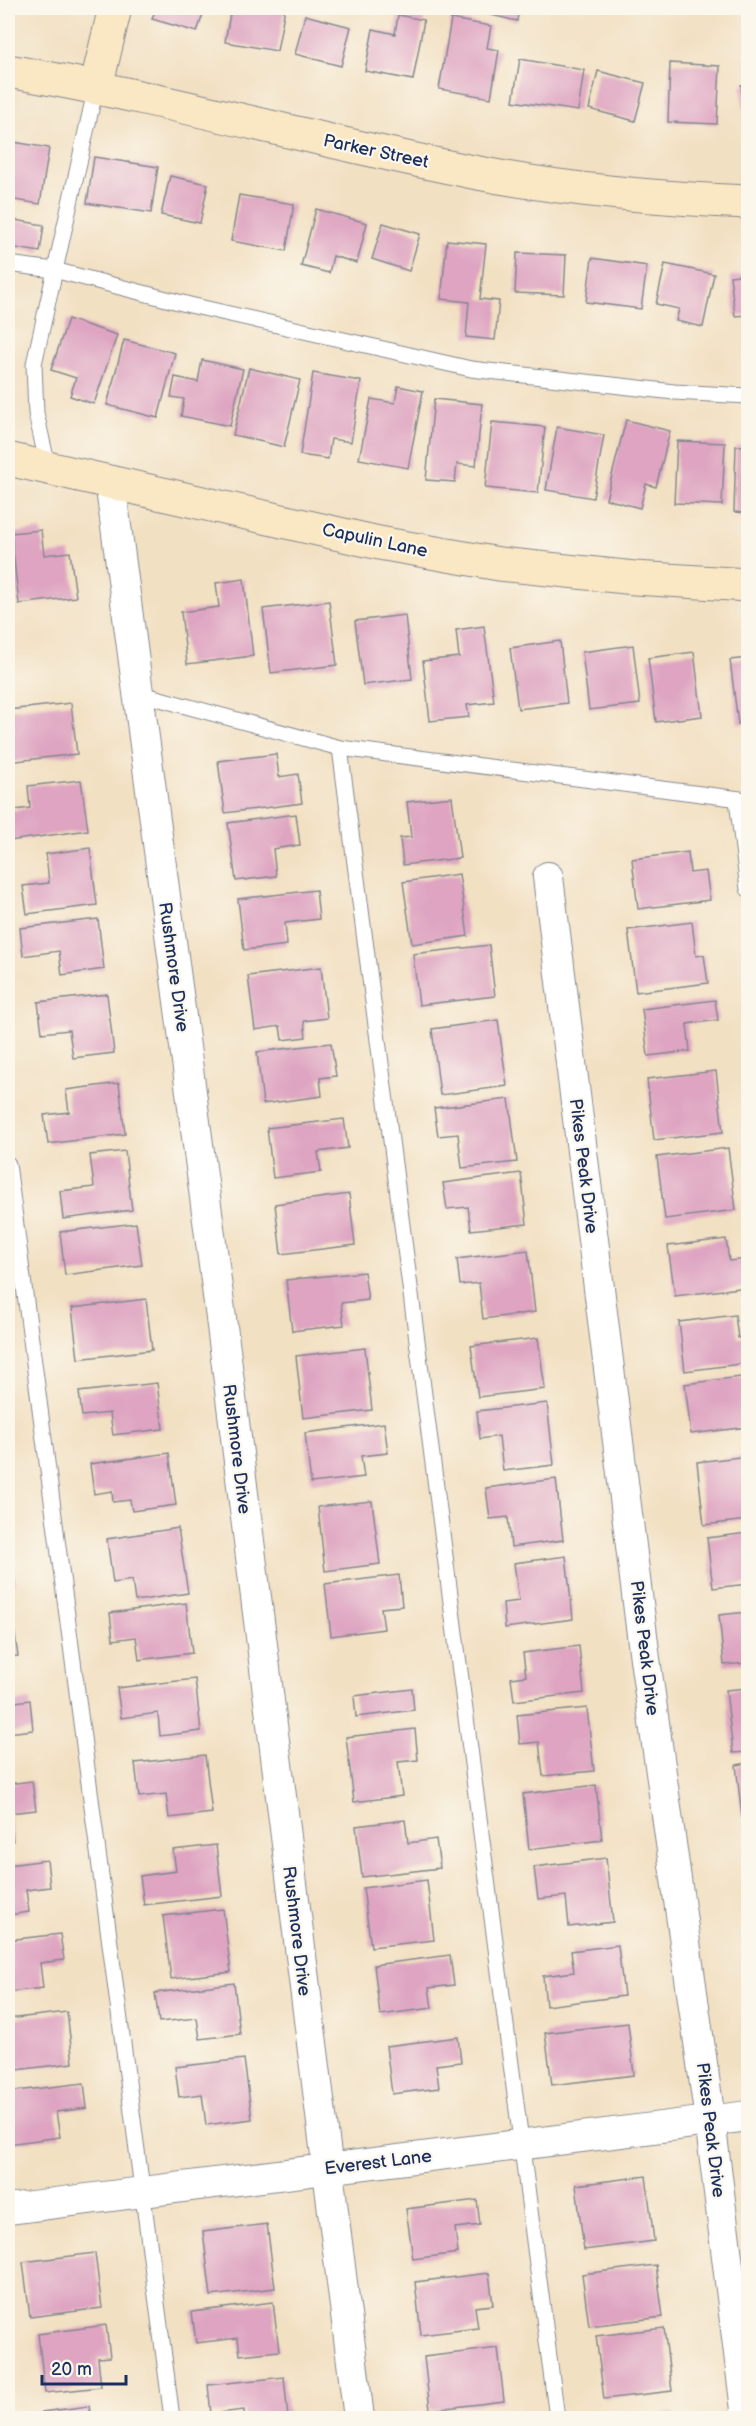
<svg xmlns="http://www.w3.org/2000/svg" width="756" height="2426" font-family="'Balsamiq Sans',sans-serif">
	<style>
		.building { fill: #dea4c1 }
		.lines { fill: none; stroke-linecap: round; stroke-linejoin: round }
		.lane-casing { stroke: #868890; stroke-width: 17 }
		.street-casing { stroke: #868890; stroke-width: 32 }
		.secondary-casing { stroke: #868890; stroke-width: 35 }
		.lane { stroke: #fff; stroke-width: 15 }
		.street { stroke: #fff; stroke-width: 30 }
		.secondary { stroke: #fae7c3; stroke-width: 33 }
		.labels { text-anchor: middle; stroke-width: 4.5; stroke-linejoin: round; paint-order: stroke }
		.street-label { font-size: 18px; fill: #1b2f5e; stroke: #fbf7ec }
	</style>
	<rect width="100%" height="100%" fill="#fbf7ec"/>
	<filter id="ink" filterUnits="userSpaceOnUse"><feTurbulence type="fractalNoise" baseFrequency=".0167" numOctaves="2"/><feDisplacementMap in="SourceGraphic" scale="12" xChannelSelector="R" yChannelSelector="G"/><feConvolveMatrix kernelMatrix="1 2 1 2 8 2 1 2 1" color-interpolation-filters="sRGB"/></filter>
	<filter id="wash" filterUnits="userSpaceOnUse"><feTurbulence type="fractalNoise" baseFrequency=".008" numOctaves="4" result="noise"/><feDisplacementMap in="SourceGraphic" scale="24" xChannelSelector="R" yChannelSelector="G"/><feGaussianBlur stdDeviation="1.35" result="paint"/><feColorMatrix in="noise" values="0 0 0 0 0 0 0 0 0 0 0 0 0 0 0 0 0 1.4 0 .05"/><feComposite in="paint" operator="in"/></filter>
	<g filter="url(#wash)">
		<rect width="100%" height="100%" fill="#f2e0c2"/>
		<g id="blocks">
			<g class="building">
				<polygon points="156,8 205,8 197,32 152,19"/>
				<polygon points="231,8 285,8 277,51 225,42"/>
				<polygon points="483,8 519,8 517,21 482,13"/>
				<polygon points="305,15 351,27 341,66 295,54"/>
				<polygon points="398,15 424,20 413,80 365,71 373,29 395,34"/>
				<polygon points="451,19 491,26 487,48 499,50 491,98 439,89"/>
				<polygon points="520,59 584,70 578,111 513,101"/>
				<polygon points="670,63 720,66 717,124 668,122"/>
				<polygon points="598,71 645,83 635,121 589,109"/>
				<polygon points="748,84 748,129 746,129 741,85"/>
				<polygon points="8,141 49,148 40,204 8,199 11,185 8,184"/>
				<polygon points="94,157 158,167 151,213 87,203"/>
				<polygon points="170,176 208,184 200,223 161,215"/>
				<polygon points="239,195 294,204 286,251 231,241"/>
				<polygon points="316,209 367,223 357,263 333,256 329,273 301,266"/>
				<polygon points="15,220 44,225 40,252 10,247"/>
				<polygon points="383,223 420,234 409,271 372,259"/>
				<polygon points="447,240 486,244 480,299 499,301 495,340 466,337 469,302 441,299"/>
				<polygon points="517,253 566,255 564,295 515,293"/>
				<polygon points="592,258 647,266 641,309 586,302"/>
				<polygon points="665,264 714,274 703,327 676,321 679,309 656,304"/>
				<polygon points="748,274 748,315 735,316 730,276"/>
				<polygon points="8,298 13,299 10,348 8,348"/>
				<polygon points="68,319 117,335 94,404 70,396 76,378 51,370"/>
				<polygon points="124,340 175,353 158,418 107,405"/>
				<polygon points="202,360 243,369 230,426 181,416 184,399 171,397 175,377 198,382"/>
				<polygon points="249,368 300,380 284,447 233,435"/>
				<polygon points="313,373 361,381 351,442 331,439 328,459 300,455"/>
				<polygon points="398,386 423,391 408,468 359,459 371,399 395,403"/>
				<polygon points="434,399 482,404 476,466 457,464 455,482 426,480"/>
				<polygon points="626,420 670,431 656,487 646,484 640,508 606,499"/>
				<polygon points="492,422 545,427 538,493 485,488"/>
				<polygon points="557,427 604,435 593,498 546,490"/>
				<polygon points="677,441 725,443 722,505 674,503"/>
				<polygon points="736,446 748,446 748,513 734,512"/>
				<polygon points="41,530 44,555 70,552 76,597 19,604 11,533"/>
				<polygon points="244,579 253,656 187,664 181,612 219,607 216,583"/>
				<polygon points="329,601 337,665 271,673 263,609"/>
				<polygon points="405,615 412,679 363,685 355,621"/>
				<polygon points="484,626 494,702 467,705 469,717 430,721 423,661 459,657 456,630"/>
				<polygon points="560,641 567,703 518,709 510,648"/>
				<polygon points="633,645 640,704 589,710 582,652"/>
				<polygon points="694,652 702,716 656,722 648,658"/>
				<polygon points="748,658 748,723 738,724 730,660"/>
				<polygon points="71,703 77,754 8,762 8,710"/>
				<polygon points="276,754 279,777 298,774 302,803 225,813 218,761"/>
				<polygon points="81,780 88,830 9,841 8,811 30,808 28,786"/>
				<polygon points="452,797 460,858 403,865 400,838 411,837 407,802"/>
				<polygon points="296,814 300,845 273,849 276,876 236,881 228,823"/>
				<polygon points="90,848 97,905 27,914 23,886 49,883 46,854"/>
				<polygon points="688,852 690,873 706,871 710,900 638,909 632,859"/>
				<polygon points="459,874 468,936 412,944 403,882"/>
				<polygon points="316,890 319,919 285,923 287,945 244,950 238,899"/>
				<polygon points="98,919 104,969 62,975 59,951 23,956 20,928"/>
				<polygon points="692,922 696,956 704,955 708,983 636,992 628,930"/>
				<polygon points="489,945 495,996 419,1005 413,954"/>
				<polygon points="321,967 327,1018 304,1021 306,1037 282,1040 280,1026 255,1030 248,976"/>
				<polygon points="107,994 114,1053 73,1058 69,1030 42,1033 38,1002"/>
				<polygon points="715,1000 718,1020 687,1024 690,1051 648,1056 642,1009"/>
				<polygon points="498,1020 507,1086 440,1095 432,1029"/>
				<polygon points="331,1043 336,1076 320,1078 322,1096 263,1104 257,1052"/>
				<polygon points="716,1071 723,1132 654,1140 647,1079"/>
				<polygon points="119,1083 125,1134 48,1144 44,1115 69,1112 66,1090"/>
				<polygon points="509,1099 517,1162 462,1168 458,1134 438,1136 434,1108"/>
				<polygon points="344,1119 348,1148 318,1152 321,1172 273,1178 267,1128"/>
				<polygon points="728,1148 736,1210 665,1219 657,1157"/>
				<polygon points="125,1151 132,1210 63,1219 60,1191 94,1187 90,1155"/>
				<polygon points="521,1173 527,1224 471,1230 468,1207 447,1209 443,1183"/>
				<polygon points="349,1194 355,1245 281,1254 275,1204"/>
				<polygon points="136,1223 142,1265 65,1275 60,1232"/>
				<polygon points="726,1239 729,1261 748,1259 748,1287 675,1296 668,1246"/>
				<polygon points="528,1250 535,1312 483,1319 479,1283 460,1285 457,1259"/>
				<polygon points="364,1272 368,1300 341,1303 344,1325 292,1331 286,1280"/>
				<polygon points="146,1299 152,1350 78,1359 72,1308"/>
				<polygon points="735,1315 738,1338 748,1337 748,1363 685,1371 679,1322"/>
				<polygon points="538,1338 545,1389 478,1397 471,1346"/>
				<polygon points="365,1348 372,1410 303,1418 296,1356"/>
				<polygon points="748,1376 748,1427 691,1434 685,1384"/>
				<polygon points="157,1383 163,1429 113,1435 110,1413 82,1416 79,1392"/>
				<polygon points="547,1403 554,1465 503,1471 499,1436 480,1439 477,1411"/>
				<polygon points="384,1423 388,1453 361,1456 364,1477 311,1483 305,1433"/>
				<polygon points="169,1453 176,1505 132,1511 130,1500 113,1502 112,1491 94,1494 90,1464"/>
				<polygon points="748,1456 748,1520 704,1525 697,1462"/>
				<polygon points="556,1479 563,1540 511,1547 508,1517 490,1519 486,1488"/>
				<polygon points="372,1501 380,1564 325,1571 318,1507"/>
				<polygon points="178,1528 188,1593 135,1601 132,1580 113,1583 107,1539"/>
				<polygon points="748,1533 748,1584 713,1588 707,1538"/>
				<polygon points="11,1554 15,1584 8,1585 8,1555"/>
				<polygon points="566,1556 573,1619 505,1628 503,1603 519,1601 514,1563"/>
				<polygon points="399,1575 402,1606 381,1608 384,1629 331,1636 325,1584"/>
				<polygon points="186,1603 192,1653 139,1660 136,1637 113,1640 110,1613"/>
				<polygon points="748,1612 748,1663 724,1665 719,1615"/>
				<polygon points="8,1629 14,1629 18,1656 8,1657"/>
				<polygon points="579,1646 584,1693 514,1701 511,1678 526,1676 523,1653"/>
				<polygon points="195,1679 201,1731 160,1736 158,1713 121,1718 117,1688"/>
				<polygon points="748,1688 748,1752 733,1753 726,1690"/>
				<polygon points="412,1689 414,1710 356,1717 354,1696"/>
				<polygon points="30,1700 33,1730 8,1733 8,1703"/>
				<polygon points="587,1708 594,1771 543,1776 539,1742 520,1744 517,1715"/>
				<polygon points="415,1729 418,1760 398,1762 402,1796 354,1802 346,1737"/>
				<polygon points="205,1755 212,1813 169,1818 166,1794 139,1797 135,1763"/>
				<polygon points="748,1763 748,1816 742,1817 736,1765"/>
				<polygon points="32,1781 36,1810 9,1813 13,1841 8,1842 8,1784"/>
				<polygon points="596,1785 602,1840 529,1849 523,1794"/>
				<polygon points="405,1820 408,1843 436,1839 440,1868 362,1877 356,1826"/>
				<polygon points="216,1845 222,1896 144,1905 140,1876 176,1871 173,1850"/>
				<polygon points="606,1858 613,1922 569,1927 566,1896 538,1899 534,1867"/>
				<polygon points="47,1860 50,1887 26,1890 29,1912 8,1915 8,1865"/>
				<polygon points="427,1880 434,1940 371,1947 363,1888"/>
				<polygon points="223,1909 231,1972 171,1979 163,1916"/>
				<polygon points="60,1934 64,1960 40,1963 43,1988 8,1992 8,1940"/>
				<polygon points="618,1945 624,1996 546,2006 543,1976 574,1972 571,1951"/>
				<polygon points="450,1955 454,1985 429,1988 432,2008 380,2015 374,1965"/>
				<polygon points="234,1983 240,2034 200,2039 197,2018 159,2022 155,1993"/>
				<polygon points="67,2012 73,2063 8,2071 8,2019"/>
				<polygon points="628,2023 634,2075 552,2085 545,2033"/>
				<polygon points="458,2037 461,2062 436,2065 439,2088 392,2094 386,2046"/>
				<polygon points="244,2059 252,2119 206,2125 202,2094 179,2097 175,2067"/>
				<polygon points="84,2083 87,2108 56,2112 60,2137 8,2144 8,2092"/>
				<polygon points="646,2176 654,2241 584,2250 576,2185"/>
				<polygon points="477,2200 480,2225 455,2228 458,2253 413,2259 406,2209"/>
				<polygon points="267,2224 275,2288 211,2296 203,2232"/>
				<polygon points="95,2253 102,2308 30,2317 23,2262"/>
				<polygon points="656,2265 663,2317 589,2326 582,2274"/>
				<polygon points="489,2273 493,2305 475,2307 478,2328 421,2335 415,2282"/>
				<polygon points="273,2302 279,2351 240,2355 238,2338 196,2343 192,2312"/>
				<polygon points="106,2325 110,2357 98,2358 101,2387 45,2393 38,2334"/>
				<polygon points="664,2328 672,2391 604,2399 596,2336"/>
				<polygon points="498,2348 504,2401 430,2410 424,2357"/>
				<polygon points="284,2377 288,2418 244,2418 244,2410 211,2414 208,2385"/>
				<polygon points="89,2406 91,2418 43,2418 42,2412"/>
				<polygon points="674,2413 674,2418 644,2418 644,2417"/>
			</g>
		</g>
	</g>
	<g filter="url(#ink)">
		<use href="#blocks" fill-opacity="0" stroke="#868890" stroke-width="1.5"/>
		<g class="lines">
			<g class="lane-casing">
				<g id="lane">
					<polyline points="8,264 54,270 190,305 471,369 674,392 748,396"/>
					<polyline points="48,467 36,413 34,364 96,87"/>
					<polyline points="138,693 340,748 748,800"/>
					<polyline points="340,748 557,2418"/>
					<polyline points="737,800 748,889"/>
					<polyline points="8,1164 172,2418"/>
				</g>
			</g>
			<g class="street-casing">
				<g id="street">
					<polyline points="110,481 221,1318 359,2418"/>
					<polyline points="548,877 645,1659 710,2120 747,2418"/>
					<polyline points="8,2209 748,2116"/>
				</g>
			</g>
			<g class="secondary-casing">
				<g id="secondary">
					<path d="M 8,71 C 164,98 318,141 473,172 C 564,190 657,198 748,202"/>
					<polyline points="96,87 115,8"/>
					<polyline points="8,459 379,543 499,564 635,578 748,585"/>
				</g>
			</g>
			<use href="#lane" class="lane"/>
			<use href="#street" class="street"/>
			<use href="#secondary" class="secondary"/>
		</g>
	</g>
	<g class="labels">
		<g class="street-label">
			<text transform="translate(376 151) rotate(12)" y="6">Parker Street</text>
			<text transform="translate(375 540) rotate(12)" y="6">Capulin Lane</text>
			<text transform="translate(174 967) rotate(82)" y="6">Rushmore Drive</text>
			<text transform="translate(584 1166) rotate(83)" y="6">Pikes Peak Drive</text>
			<text transform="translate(237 1449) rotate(83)" y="6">Rushmore Drive</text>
			<text transform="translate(645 1648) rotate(83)" y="6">Pikes Peak Drive</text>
			<text transform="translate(297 1931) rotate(83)" y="6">Rushmore Drive</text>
			<text transform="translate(711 2130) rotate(83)" y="6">Pikes Peak Drive</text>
			<text transform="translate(378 2162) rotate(-7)" y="6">Everest Lane</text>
		</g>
	</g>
	<rect width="756" height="2426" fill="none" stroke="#fbf7ec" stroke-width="30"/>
	<path d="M42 2375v9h84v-9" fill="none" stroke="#1b2f5e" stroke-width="3"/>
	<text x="51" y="2375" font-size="18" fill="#1b2f5e" stroke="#fbf7ec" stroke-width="4.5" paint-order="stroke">20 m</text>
</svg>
